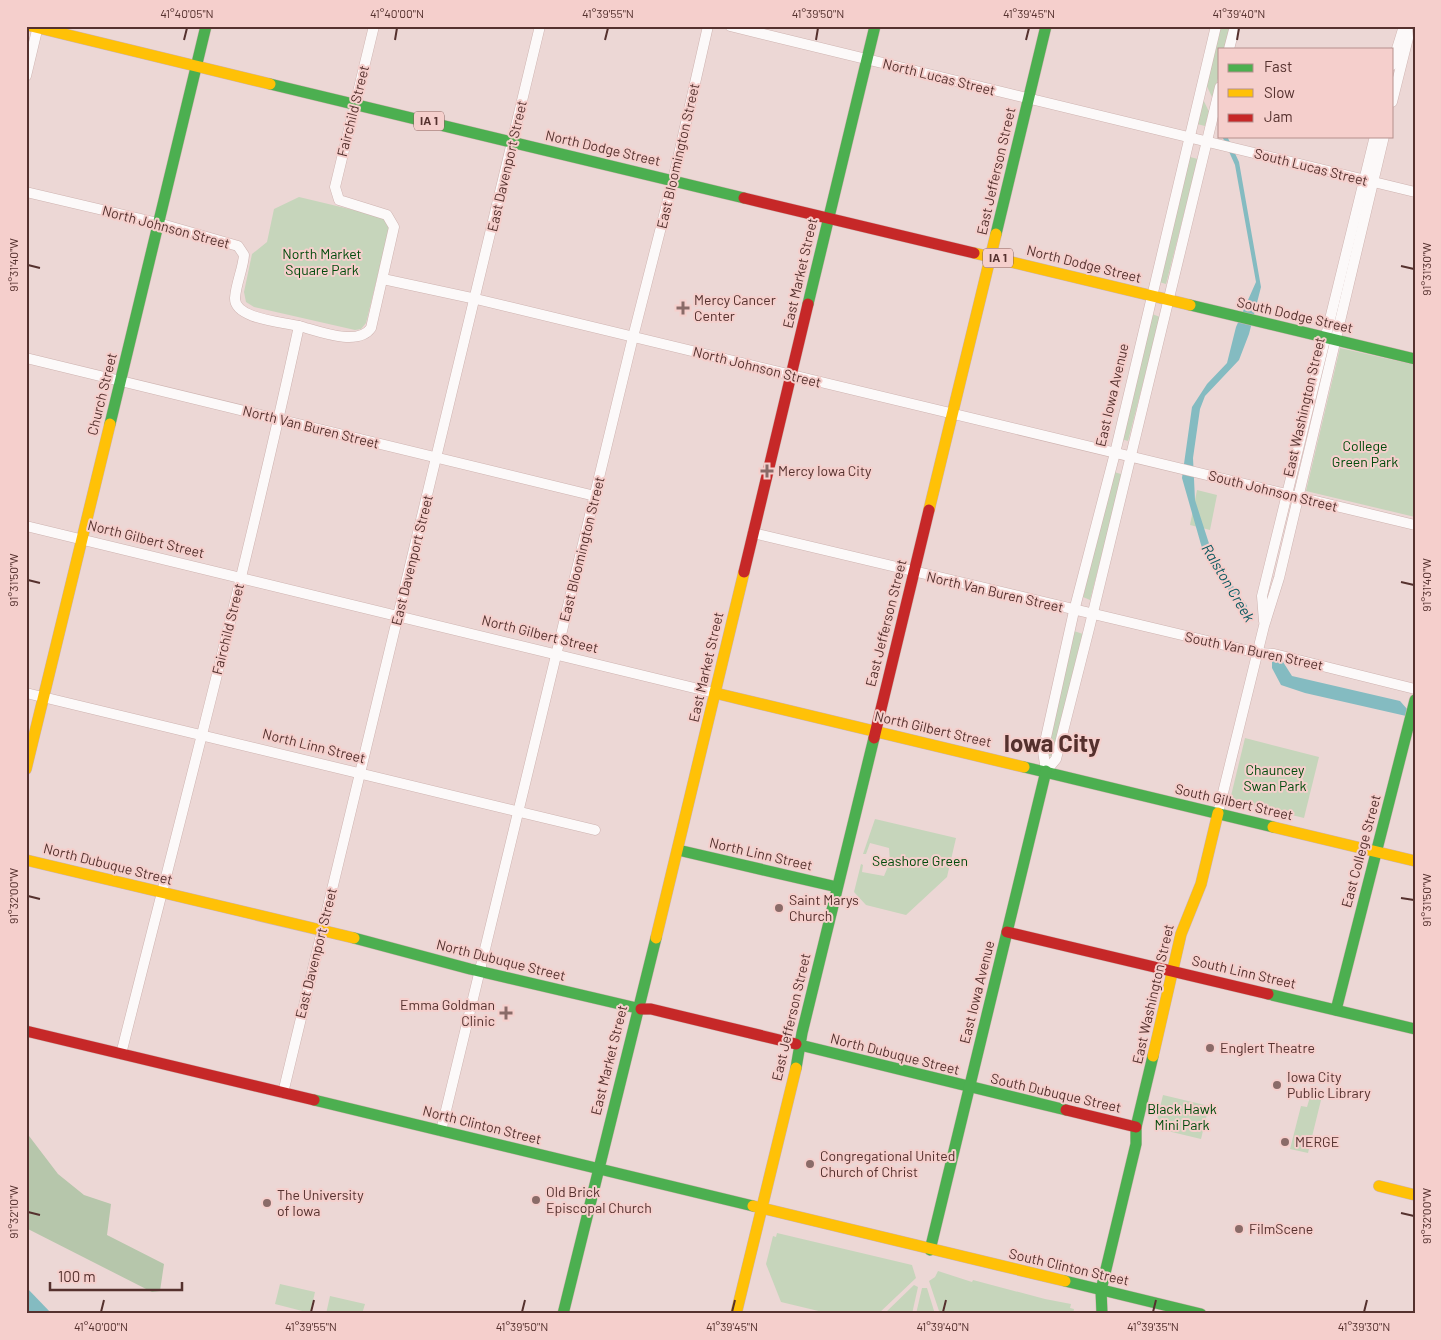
<svg xmlns="http://www.w3.org/2000/svg" width="1441" height="1340" font-family="Barlow,sans-serif">
	<style>
		.green { fill: #c6d5bb }
		.forest { fill: #b6c6ab }
		.water { fill: #84bbc1 }
		.pier { fill: #ecd7d5 }
		.lines { fill: none; stroke-linecap: round; stroke-linejoin: round }
		.street-casing { stroke: #ceb3b0; stroke-width: 11 }
		.fast-casing { stroke: #ceb3b0; stroke-width: 12 }
		.slow-casing { stroke: #ceb3b0; stroke-width: 12 }
		.jam-casing { stroke: #ceb3b0; stroke-width: 12 }
		.street { stroke: #fcf9f9; stroke-width: 10 }
		.fast { stroke: #4caf50; stroke-width: 11 }
		.slow { stroke: #ffc107; stroke-width: 11 }
		.jam { stroke: #c62828; stroke-width: 11 }
		.ticks { fill: none; stroke: #55312e; stroke-width: 2 }
		.poi-dot { fill: #8a6b68; stroke: #f5cfcc; stroke-width: 2 }
		.labels { text-anchor: middle; stroke-width: 4; stroke-linejoin: round; paint-order: stroke }
		.shield { fill: #f5cfcc; stroke: #85605d; stroke-width: 1 }
		.shield-label { font-size: 12px; font-weight: bold; fill: #55312e }
		.street-label { font-size: 14px; fill: #55312e; stroke: #f5cfcc }
		.park-label { font-size: 14px; fill: #004b0b; stroke: #f5cfcc }
		.poi-label { font-size: 14px; fill: #55312e; stroke: #f5cfcc; text-anchor: start }
		.water-label { font-size: 15px; font-style: italic; fill: #0b5960; stroke: #f5cfcc }
		.town-label { font-size: 24px; font-weight: bold; fill: #55312e; stroke: #f5cfcc }
		.neatline { fill: none; stroke: #55312e; stroke-width: 2 }
		.ticks-label { font-size: 12px; text-anchor: middle; fill: #55312e }
	</style>
	<rect width="100%" height="100%" fill="#ecd7d5"/>
	<g class="green">
		<polygon points="1220,26 1231,26 1225,49 1220,49 1220,71 1205,126 1197,124"/>
		<polygon points="1190,157 1198,159 1166,284 1159,282 1188,159"/>
		<polygon points="299,197 383,217 388,221 389,229 366,323 361,329 355,330 254,307 246,302 244,292 252,254 267,242 274,209"/>
		<polygon points="1152,314 1160,317 1128,441 1121,439"/>
		<polygon points="1340,348 1415,365 1415,517 1306,491"/>
		<polygon points="1114,472 1121,474 1122,477 1090,600 1083,597"/>
		<polygon points="1197,490 1217,495 1210,530 1190,525"/>
		<polygon points="1074,631 1083,634 1053,756 1049,756 1045,750"/>
		<polygon points="1245,738 1319,757 1304,818 1230,800"/>
		<polygon points="875,819 956,838 947,877 906,915 866,905 854,892 861,864 863,865 862,872 884,876 890,862 889,848 870,843 866,854 863,854"/>
		<polygon points="1163,1095 1209,1106 1201,1139 1155,1128"/>
		<polygon points="1310,1097 1321,1100 1308,1153 1290,1149 1301,1106 1307,1107"/>
		<polygon points="777,1233 912,1265 916,1278 878,1314 831,1314 781,1302 766,1264 773,1236 776,1237"/>
		<polygon points="938,1271 972,1282 973,1280 1045,1299 1071,1304 1070,1308 1074,1309 1073,1314 940,1314 929,1281 935,1277"/>
		<polygon points="280,1284 315,1292 310,1313 275,1304"/>
		<polygon points="914,1285 918,1287 912,1314 884,1314"/>
		<polygon points="922,1288 927,1288 935,1314 916,1314"/>
		<polygon points="330,1296 365,1304 362,1314 326,1314"/>
	</g>
	<polygon class="forest" points="26,1132 58,1174 84,1195 111,1204 107,1235 164,1264 160,1291 152,1292 26,1228"/>
	<g class="water">
		<polygon points="1222,136 1227,136 1239,162 1261,287 1249,334 1239,360 1205,396 1200,409 1193,458 1195,500 1214,559 1248,607 1292,676 1400,701 1415,718 1305,693 1281,685 1272,668 1272,659 1202,548 1182,478 1192,407 1207,384 1227,363 1236,327 1256,282 1235,165"/>
		<polygon points="26,1287 52,1314 26,1314"/>
	</g>
	<g class="pier">
		<polygon points="1194,59 1220,114 1220,134 1190,73"/>
		<polygon points="1248,603 1251,606 1283,656 1272,661 1243,619"/>
	</g>
	<g class="lines">
		<g class="street-casing">
			<g id="street">
				<polyline points="730,26 1415,192"/>
				<polyline points="1229,49 1235,26"/>
				<polyline points="1392,65 1404,26"/>
				<polyline points="26,76 38,26"/>
				<polyline points="1392,102 1408,38 1407,26"/>
				<path d="M 26,192 L 158,223 L 238,246 L 244,255 C 243,269 236,283 235,298 C 234,319 283,322 299,326"/>
				<polyline points="383,279 476,299 1415,525"/>
				<polyline points="26,358 595,496"/>
				<polyline points="26,526 715,693"/>
				<polyline points="753,533 1258,653 1274,654 1415,689"/>
				<polyline points="1264,621 1262,596 1375,136"/>
				<polyline points="26,693 595,830"/>
				<polyline points="1046,771 1043,751 1074,611 1115,453 1216,26"/>
				<polyline points="1046,771 1056,759 1089,629 1220,87"/>
				<polyline points="1218,813 1264,626 1279,578 1384,136"/>
				<path d="M 121,1054 C 182,812 246,570 299,326 C 318,331 358,347 371,328 L 394,227 L 387,215 L 339,200 L 335,187 L 374,26"/>
				<polyline points="283,1093 540,26"/>
				<polyline points="441,1131 633,337 673,180 708,26"/>
			</g>
		</g>
		<g class="fast-casing">
			<g id="fast">
				<polyline points="270,84 744,198"/>
				<polyline points="996,234 1046,26"/>
				<polyline points="808,304 875,26"/>
				<polyline points="1190,305 1415,359"/>
				<polyline points="110,424 206,26"/>
				<polyline points="1024,767 1273,827"/>
				<polyline points="678,850 837,887"/>
				<polyline points="354,938 470,969 641,1009"/>
				<polyline points="1268,994 1415,1029"/>
				<polyline points="1336,1010 1415,700"/>
				<polyline points="796,1044 1066,1110"/>
				<polyline points="796,1068 802,1033 874,738"/>
				<polyline points="314,1100 753,1206"/>
				<polyline points="930,1250 1046,771"/>
				<polyline points="1065,1281 1201,1314"/>
				<polyline points="563,1314 656,938"/>
				<polyline points="1102,1314 1101,1290 1136,1144 1136,1127 1153,1056"/>
			</g>
		</g>
		<g class="slow-casing">
			<g id="slow">
				<polyline points="31,26 270,84"/>
				<polyline points="974,253 1190,305"/>
				<polyline points="929,510 996,234"/>
				<polyline points="715,693 1024,767"/>
				<polyline points="26,769 110,424"/>
				<polyline points="1273,827 1415,861"/>
				<polyline points="26,860 354,938"/>
				<polyline points="656,938 744,572"/>
				<polyline points="1153,1056 1181,934 1201,884 1218,813"/>
				<polyline points="1379,1186 1415,1195"/>
				<polyline points="753,1206 1065,1281"/>
				<polyline points="736,1314 796,1068"/>
			</g>
		</g>
		<g class="jam-casing">
			<g id="jam">
				<polyline points="744,198 974,253"/>
				<polyline points="744,572 808,304"/>
				<polyline points="874,738 929,510"/>
				<polyline points="1007,932 1268,994"/>
				<polyline points="641,1009 651,1009 796,1044"/>
				<polyline points="26,1031 314,1100"/>
				<polyline points="1066,1110 1136,1127"/>
			</g>
		</g>
		<use href="#street" class="street"/>
		<use href="#fast" class="fast"/>
		<use href="#slow" class="slow"/>
		<use href="#jam" class="jam"/>
	</g>
	<path class="ticks" d="M 184,40 L 187,28M 395,40 L 397,28M 605,40 L 608,28M 816,40 L 818,28M 1026,40 L 1029,28M 1237,40 L 1239,28M 28,265 L 40,268M 1401,266 L 1414,269M 28,580 L 40,583M 1401,582 L 1414,585M 28,896 L 40,899M 1401,898 L 1414,900M 28,1212 L 40,1215M 1401,1213 L 1414,1216M 101,1312 L 104,1300M 311,1312 L 314,1300M 522,1312 L 525,1300M 732,1312 L 735,1300M 943,1312 L 946,1300M 1153,1312 L 1156,1300M 1364,1312 L 1367,1300"/>
	<g class="poi-dot">
		<path d="M680.5 300.5h5v5h5v5h-5v5h-5v-5h-5v-5h5z"/>
		<path d="M764.5 463.5h5v5h5v5h-5v5h-5v-5h-5v-5h5z"/>
		<circle cx="779" cy="908" r="5"/>
		<path d="M503.5 1005.5h5v5h5v5h-5v5h-5v-5h-5v-5h5z"/>
		<circle cx="1210" cy="1048" r="5"/>
		<circle cx="1277" cy="1085" r="5"/>
		<circle cx="1285" cy="1142" r="5"/>
		<circle cx="810" cy="1164" r="5"/>
		<circle cx="536" cy="1200" r="5"/>
		<circle cx="267" cy="1203" r="5"/>
		<circle cx="1239" cy="1229" r="5"/>
	</g>
	<g class="labels">
		<g class="shield">
			<rect x="414" y="111.5" width="30" height="19" rx="4"/>
			<rect x="983" y="248.5" width="30" height="19" rx="4"/>
		</g>
		<g class="shield-label">
			<text x="429" y="125">IA 1</text>
			<text x="998" y="262">IA 1</text>
		</g>
		<g class="street-label">
			<text transform="translate(939 77) rotate(14)" y="5">North Lucas Street</text>
			<text transform="translate(353 111) rotate(-76)" y="5">Fairchild Street</text>
			<text transform="translate(603 148) rotate(13)" y="5">North Dodge Street</text>
			<text transform="translate(678 156) rotate(-77)" y="5">East Bloomington Street</text>
			<text transform="translate(507 166) rotate(-77)" y="5">East Davenport Street</text>
			<text transform="translate(1311 167) rotate(14)" y="5">South Lucas Street</text>
			<text transform="translate(996 171) rotate(-77)" y="5">East Jefferson Street</text>
			<text transform="translate(166 227) rotate(15)" y="5">North Johnson Street</text>
			<text transform="translate(1084 264) rotate(14)" y="5">North Dodge Street</text>
			<text transform="translate(800 273) rotate(-77)" y="5">East Market Street</text>
			<text transform="translate(1295 315) rotate(13)" y="5">South Dodge Street</text>
			<text transform="translate(757 367) rotate(14)" y="5">North Johnson Street</text>
			<text transform="translate(102 394) rotate(-76)" y="5">Church Street</text>
			<text transform="translate(1112 395) rotate(-77)" y="5">East Iowa Avenue</text>
			<text transform="translate(1304 407) rotate(-77)" y="5">East Washington Street</text>
			<text transform="translate(311 427) rotate(14)" y="5">North Van Buren Street</text>
			<text transform="translate(1273 491) rotate(14)" y="5">South Johnson Street</text>
			<text transform="translate(146 539) rotate(14)" y="5">North Gilbert Street</text>
			<text transform="translate(582 549) rotate(-76)" y="5">East Bloomington Street</text>
			<text transform="translate(412 560) rotate(-76)" y="5">East Davenport Street</text>
			<text transform="translate(995 592) rotate(13)" y="5">North Van Buren Street</text>
			<text transform="translate(886 623) rotate(-76)" y="5">East Jefferson Street</text>
			<text transform="translate(228 629) rotate(-76)" y="5">Fairchild Street</text>
			<text transform="translate(540 634) rotate(14)" y="5">North Gilbert Street</text>
			<text transform="translate(1254 651) rotate(12)" y="5">South Van Buren Street</text>
			<text transform="translate(706 667) rotate(-77)" y="5">East Market Street</text>
			<text transform="translate(933 729) rotate(13)" y="5">North Gilbert Street</text>
			<text transform="translate(314 746) rotate(14)" y="5">North Linn Street</text>
			<text transform="translate(1234 802) rotate(13)" y="5">South Gilbert Street</text>
			<text transform="translate(1361 851) rotate(-75)" y="5">East College Street</text>
			<text transform="translate(761 854) rotate(13)" y="5">North Linn Street</text>
			<text transform="translate(108 864) rotate(14)" y="5">North Dubuque Street</text>
			<text transform="translate(316 953) rotate(-76)" y="5">East Davenport Street</text>
			<text transform="translate(501 960) rotate(14)" y="5">North Dubuque Street</text>
			<text transform="translate(1244 972) rotate(13)" y="5">South Linn Street</text>
			<text transform="translate(977 992) rotate(-76)" y="5">East Iowa Avenue</text>
			<text transform="translate(1153 994) rotate(-77)" y="5">East Washington Street</text>
			<text transform="translate(791 1017) rotate(-77)" y="5">East Jefferson Street</text>
			<text transform="translate(895 1054) rotate(14)" y="5">North Dubuque Street</text>
			<text transform="translate(609 1060) rotate(-76)" y="5">East Market Street</text>
			<text transform="translate(1056 1093) rotate(13)" y="5">South Dubuque Street</text>
			<text transform="translate(482 1125) rotate(14)" y="5">North Clinton Street</text>
			<text transform="translate(1069 1267) rotate(13)" y="5">South Clinton Street</text>
		</g>
		<g class="park-label">
			<text x="322" y="259">North Market<tspan x="322" dy="16">Square Park</tspan></text>
			<text x="1365" y="451">College<tspan x="1365" dy="16">Green Park</tspan></text>
			<text x="1275" y="775">Chauncey<tspan x="1275" dy="16">Swan Park</tspan></text>
			<text x="920" y="866">Seashore Green</text>
			<text x="1182" y="1114">Black Hawk<tspan x="1182" dy="16">Mini Park</tspan></text>
		</g>
		<g class="poi-label">
			<text x="694" y="305">Mercy Cancer<tspan x="694" dy="16">Center</tspan></text>
			<text x="778" y="476">Mercy Iowa City</text>
			<text x="789" y="905">Saint Marys<tspan x="789" dy="16">Church</tspan></text>
			<text x="495" y="1010" text-anchor="end">Emma Goldman<tspan x="495" dy="16">Clinic</tspan></text>
			<text x="1220" y="1053">Englert Theatre</text>
			<text x="1287" y="1082">Iowa City<tspan x="1287" dy="16">Public Library</tspan></text>
			<text x="1295" y="1147">MERGE</text>
			<text x="820" y="1161">Congregational United<tspan x="820" dy="16">Church of Christ</tspan></text>
			<text x="546" y="1197">Old Brick<tspan x="546" dy="16">Episcopal Church</tspan></text>
			<text x="277" y="1200">The University<tspan x="277" dy="16">of Iowa</tspan></text>
			<text x="1249" y="1234">FilmScene</text>
		</g>
		<g class="water-label">
			<text transform="translate(1228 583) rotate(59)" y="5">Ralston Creek</text>
		</g>
		<g class="town-label">
			<text x="1052" y="752">Iowa City</text>
		</g>
	</g>
	<rect width="1441" height="1340" fill="none" stroke="#f5cfcc" stroke-width="55"/>
	<rect x="1218" y="48" width="175" height="90" fill="#f5cfcc" stroke="#b5908d"/>
	<rect x="1228" y="64" width="25" height="8" fill="#4caf50" stroke="#b5908d"/>
	<text x="1264" y="72" font-size="15" fill="#55312e">Fast</text>
	<rect x="1228" y="89" width="25" height="8" fill="#ffc107" stroke="#b5908d"/>
	<text x="1264" y="98" font-size="15" fill="#55312e">Slow</text>
	<rect x="1228" y="114" width="25" height="8" fill="#c62828" stroke="#b5908d"/>
	<text x="1264" y="122" font-size="15" fill="#55312e">Jam</text>
	<path d="M50 1282v8h132v-8" fill="none" stroke="#55312e" stroke-width="2.5"/>
	<text x="58" y="1282" font-size="15" fill="#55312e" stroke="#f5cfcc" stroke-width="4" paint-order="stroke">100 m</text>
	<rect x="28" y="28" width="1386" height="1284" class="neatline"/>
	<g class="ticks-label">
		<text x="187" y="18">41°40'05"N</text>
		<text x="397" y="18">41°40'00"N</text>
		<text x="608" y="18">41°39'55"N</text>
		<text x="818" y="18">41°39'50"N</text>
		<text x="1029" y="18">41°39'45"N</text>
		<text x="1239" y="18">41°39'40"N</text>
		<text transform="translate(14 265) rotate(-90)" y="4">91°31'40"W</text>
		<text transform="translate(1427 269) rotate(-90)" y="4">91°31'30"W</text>
		<text transform="translate(14 580) rotate(-90)" y="4">91°31'50"W</text>
		<text transform="translate(1427 585) rotate(-90)" y="4">91°31'40"W</text>
		<text transform="translate(14 896) rotate(-90)" y="4">91°32'00"W</text>
		<text transform="translate(1427 900) rotate(-90)" y="4">91°31'50"W</text>
		<text transform="translate(14 1212) rotate(-90)" y="4">91°32'10"W</text>
		<text transform="translate(1427 1216) rotate(-90)" y="4">91°32'00"W</text>
		<text x="101" y="1331">41°40'00"N</text>
		<text x="311" y="1331">41°39'55"N</text>
		<text x="522" y="1331">41°39'50"N</text>
		<text x="732" y="1331">41°39'45"N</text>
		<text x="943" y="1331">41°39'40"N</text>
		<text x="1153" y="1331">41°39'35"N</text>
		<text x="1364" y="1331">41°39'30"N</text>
	</g>
</svg>
